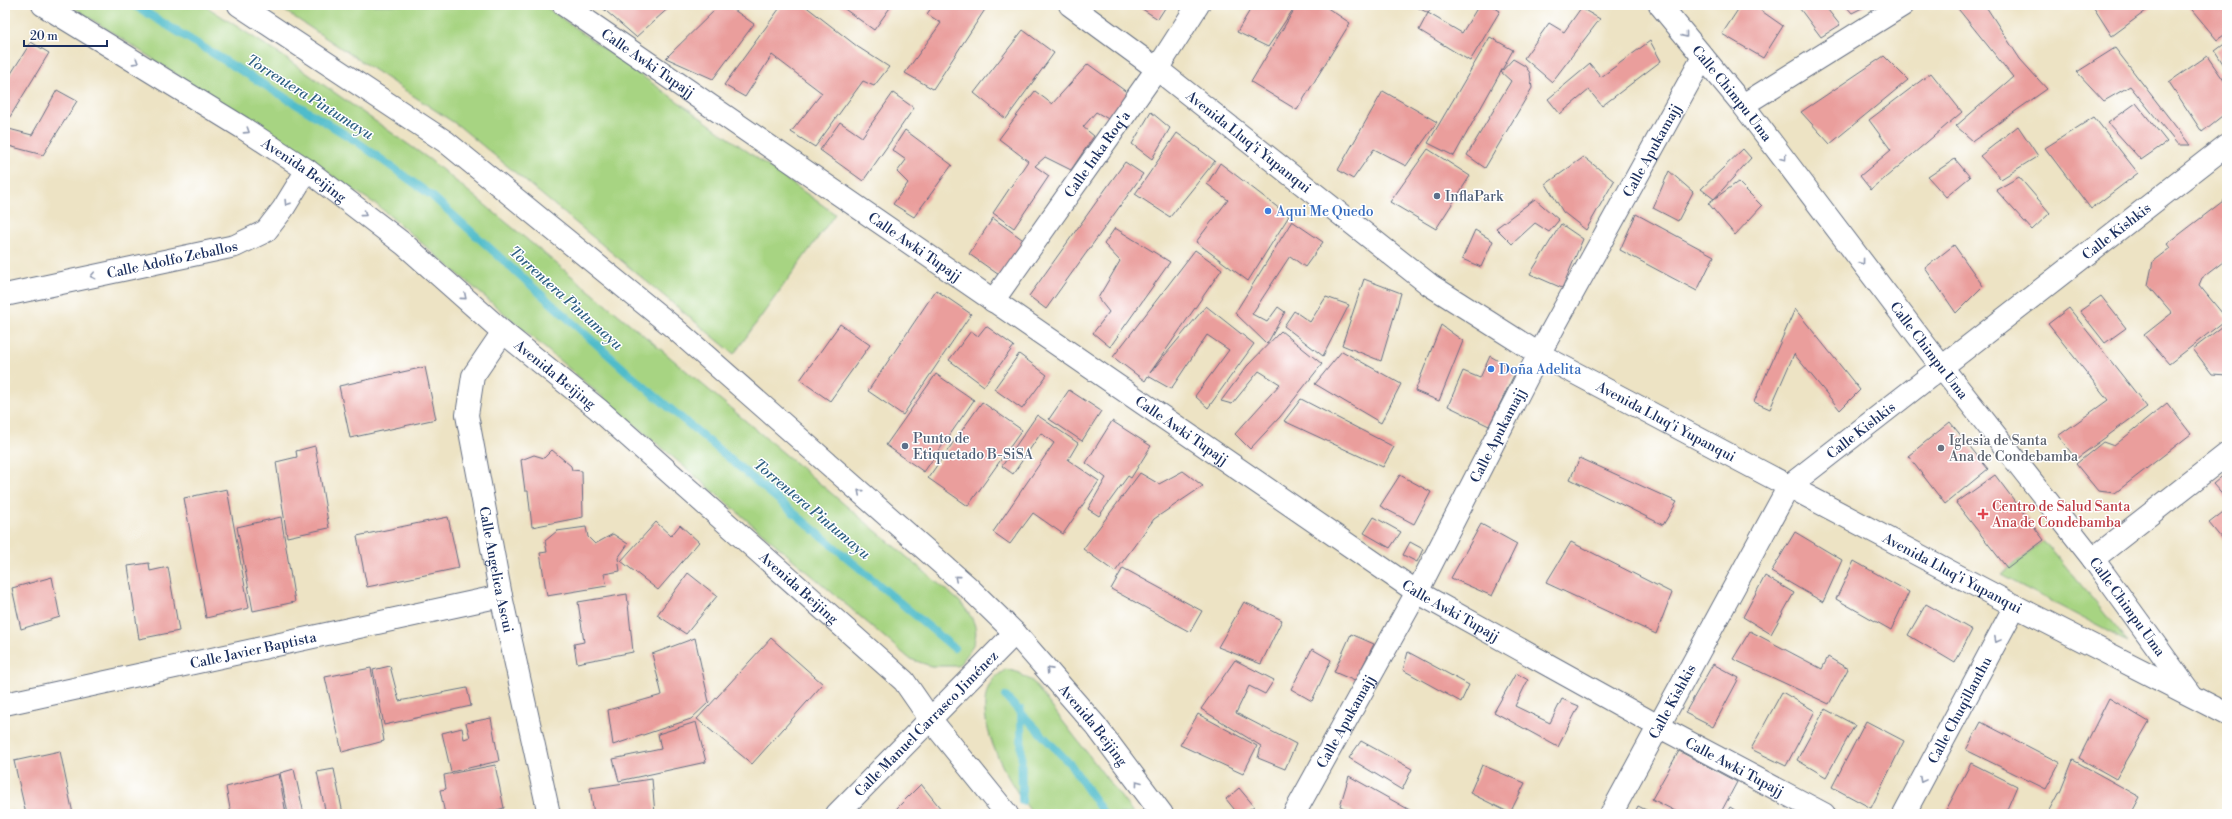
<svg xmlns="http://www.w3.org/2000/svg" width="2232" height="819" font-family="'Libre Bodoni',serif">
	<style>
		.green { fill: #a7d482; stroke: #618270 }
		.lines { fill: none; stroke-linecap: round; stroke-linejoin: round }
		.stream { stroke: #50bccb; stroke-width: 8 }
		.building { fill: #ea9e9c }
		.minor-casing { stroke: #646e82; stroke-width: 24 }
		.major-casing { stroke: #646e82; stroke-width: 24 }
		.minor { stroke: #fff; stroke-width: 22 }
		.major { stroke: #fff; stroke-width: 22 }
		.oneway { stroke: #8d97ae }
		.service-dot { fill: #5c6f8a; stroke: #fff; stroke-width: 1.5 }
		.shop-dot { fill: #3f7fe0; stroke: #fff; stroke-width: 1.5 }
		.worship-dot { fill: #6b7280; stroke: #fff; stroke-width: 1.5 }
		.health-dot { fill: #e0444e; stroke: #fff; stroke-width: 1.5 }
		.labels { text-anchor: middle; stroke-width: 3; stroke-linejoin: round; paint-order: stroke }
		.street-label { font-size: 14px; fill: #1b2f5e; stroke: #fff }
		.service-label { font-size: 14px; fill: #4e5e75; stroke: #fff; text-anchor: start }
		.shop-label { font-size: 14px; fill: #366cbe; stroke: #fff; text-anchor: start }
		.worship-label { font-size: 14px; fill: #5b616d; stroke: #fff; text-anchor: start }
		.health-label { font-size: 14px; fill: #be3a42; stroke: #fff; text-anchor: start }
		.water-label { font-size: 15px; font-style: italic; fill: #2e6084; stroke: #fff }
	</style>
	<rect width="100%" height="100%" fill="#fff"/>
	<filter id="ink" filterUnits="userSpaceOnUse"><feTurbulence type="fractalNoise" baseFrequency=".025" numOctaves="2"/><feDisplacementMap in="SourceGraphic" scale="8" xChannelSelector="R" yChannelSelector="G"/><feConvolveMatrix kernelMatrix="1 2 1 2 8 2 1 2 1" color-interpolation-filters="sRGB"/></filter>
	<filter id="wash" filterUnits="userSpaceOnUse"><feTurbulence type="fractalNoise" baseFrequency=".012" numOctaves="4" result="noise"/><feDisplacementMap in="SourceGraphic" scale="16" xChannelSelector="R" yChannelSelector="G"/><feGaussianBlur stdDeviation="0.9" result="paint"/><feColorMatrix in="noise" values="0 0 0 0 0 0 0 0 0 0 0 0 0 0 0 0 0 1.4 0 .05"/><feComposite in="paint" operator="in"/></filter>
	<g filter="url(#wash)">
		<rect width="100%" height="100%" fill="#ede3c4"/>
		<g class="green">
			<path d="M 70,5 L 204,5 L 284,57 L 429,159 L 658,347 L 959,601 C 983,628 980,640 958,666 L 931,666 L 910,659 L 377,205 Z"/>
			<polygon points="276,5 543,5 835,214 734,354 459,126"/>
			<polygon points="2044,540 2128,642 2001,575"/>
			<path d="M 1006,669 L 1017,672 L 1032,681 L 1134,814 L 1033,814 C 1010,786 968,715 992,681 C 995,676 1002,673 1006,669 Z"/>
		</g>
		<g class="lines">
			<g class="stream">
				<polyline points="134,5 356,141 432,196 634,378 954,648"/>
				<polyline points="1005,696 1071,765 1104,814"/>
				<polyline points="1021,710 1022,801"/>
			</g>
		</g>
		<g id="blocks">
			<g class="building">
				<polygon points="599,5 647,5 651,8 654,5 672,5 636,37"/>
				<polygon points="720,5 727,5 754,24 713,79 666,58"/>
				<polygon points="782,5 804,5 858,47 889,67 874,86 863,81 815,147 791,132 822,93 772,55 745,97 724,85"/>
				<polygon points="839,5 892,5 874,30"/>
				<polygon points="933,5 988,5 933,89 905,73 941,23 927,14"/>
				<polygon points="1136,5 1167,5 1158,19"/>
				<polygon points="1253,5 1296,5 1268,47 1237,32"/>
				<polygon points="1297,5 1323,5 1350,23 1297,110 1251,82"/>
				<polygon points="1413,5 1435,5 1428,13"/>
				<polygon points="1479,5 1490,5 1500,11 1470,61 1419,30 1428,13 1462,33"/>
				<polygon points="1741,5 1753,5 1783,26 1763,58 1722,34"/>
				<polygon points="1797,5 1824,5 1840,25 1821,37"/>
				<polygon points="1845,5 1868,5 1852,13"/>
				<polygon points="1955,5 1985,5 2020,59 2047,89 1973,141 1956,126 2013,77"/>
				<polygon points="2092,5 2154,5 2112,36"/>
				<polygon points="2188,5 2227,5 2227,33 2217,40"/>
				<polygon points="1581,8 1600,19 1552,82 1524,58 1549,23 1564,32"/>
				<polygon points="1023,30 1054,53 1006,119 974,93"/>
				<polygon points="1490,37 1513,50 1454,156 1428,143"/>
				<polygon points="1650,41 1661,61 1602,106 1589,90 1560,114 1548,99 1590,64 1601,77"/>
				<polygon points="31,42 49,53 5,125 5,83"/>
				<polygon points="2227,42 2227,70 2215,51"/>
				<polygon points="2115,48 2190,145 2178,145 2130,86 2104,101 2077,72"/>
				<polygon points="1884,56 1908,80 1830,144 1801,112"/>
				<polygon points="2207,56 2227,85 2227,112 2202,132 2169,82"/>
				<polygon points="1513,59 1525,66 1530,73 1532,88 1485,168 1467,155 1511,81 1501,72"/>
				<polygon points="1088,64 1128,93 1112,121 1096,112 1083,127 1094,136 1071,170 1045,157 1035,166 1049,176 1014,228 993,213 1028,161 999,139 1035,91 1052,104"/>
				<polygon points="1931,73 1962,112 1871,190 1860,176 1891,150 1869,120"/>
				<polygon points="57,90 77,101 43,155 5,145 5,128 32,135"/>
				<polygon points="1383,91 1437,122 1406,166 1374,149 1353,179 1338,170"/>
				<polygon points="893,93 914,108 863,181 820,150 840,122 862,137"/>
				<polygon points="2136,103 2167,142 2141,160 2108,123"/>
				<polygon points="1151,112 1170,128 1152,159 1132,144"/>
				<polygon points="2094,117 2138,173 2091,209 2045,148"/>
				<polygon points="2018,126 2038,156 2001,179 1980,156"/>
				<polygon points="905,130 952,165 914,217 893,204 908,183 897,172 906,160 892,150"/>
				<polygon points="1177,133 1215,161 1170,217 1135,194"/>
				<polygon points="1428,149 1470,176 1436,229 1390,202"/>
				<polygon points="1743,149 1751,158 1714,199 1701,189"/>
				<polygon points="1584,157 1614,181 1586,230 1563,212 1546,184"/>
				<polygon points="1955,159 1970,177 1946,197 1928,177"/>
				<polygon points="1125,162 1143,174 1046,309 1029,296"/>
				<polygon points="1220,163 1289,216 1248,281 1196,242 1228,200 1207,184"/>
				<polygon points="1669,171 1693,192 1678,221 1653,208"/>
				<polygon points="2019,177 2050,213 2032,230 1996,190"/>
				<polygon points="1738,182 1762,206 1735,235 1708,203"/>
				<polygon points="2227,198 2227,259 2202,278 2199,285 2227,319 2169,364 2144,335 2172,313 2148,285 2153,261 2170,248 2167,244"/>
				<polygon points="1535,199 1559,220 1549,232 1535,223 1512,244 1496,228"/>
				<polygon points="1636,214 1714,256 1697,291 1620,250"/>
				<polygon points="993,218 1026,242 1002,277 969,254"/>
				<polygon points="1292,221 1323,242 1305,267 1290,256 1252,314 1267,322 1278,307 1285,312 1267,344 1235,313"/>
				<polygon points="1561,224 1583,239 1562,288 1530,274"/>
				<polygon points="1115,228 1170,262 1110,347 1093,333 1109,312 1098,298 1120,261 1104,244"/>
				<polygon points="1475,230 1493,241 1481,267 1462,259"/>
				<polygon points="1954,245 1983,286 1956,313 1925,268"/>
				<polygon points="1195,250 1222,269 1150,373 1206,306 1254,344 1208,408 1195,396 1229,350 1207,335 1171,389 1148,376 1145,381 1113,357"/>
				<polygon points="1364,279 1401,293 1381,361 1342,345"/>
				<polygon points="936,290 971,314 903,415 868,391"/>
				<polygon points="2101,296 2126,328 2105,343 2080,311"/>
				<polygon points="1326,297 1349,305 1323,356 1284,326 1294,311 1310,322"/>
				<polygon points="2069,308 2147,407 2076,459 2058,436 2108,400 2048,324"/>
				<polygon points="1795,309 1860,390 1840,410 1794,354 1770,409 1754,402"/>
				<polygon points="2227,323 2227,375 2212,374 2193,349"/>
				<polygon points="840,324 870,345 830,401 800,380"/>
				<polygon points="1441,325 1463,341 1439,401 1415,391"/>
				<polygon points="986,326 1014,346 984,386 949,360 971,331 978,336"/>
				<polygon points="1281,331 1322,364 1280,417 1250,449 1235,434 1280,384 1259,371 1232,404 1221,401 1247,366"/>
				<polygon points="1342,351 1401,384 1381,423 1315,384"/>
				<polygon points="1019,354 1047,375 1022,409 994,389"/>
				<polygon points="1490,356 1516,371 1489,426 1448,406 1463,371 1480,378"/>
				<polygon points="425,367 436,419 350,438 339,386"/>
				<polygon points="936,374 974,400 924,472 886,445"/>
				<polygon points="1069,390 1101,411 1082,441 1049,419"/>
				<polygon points="1301,399 1394,447 1383,467 1284,421"/>
				<polygon points="982,402 1022,430 968,506 928,478"/>
				<polygon points="2167,403 2191,434 2115,493 2098,491 2076,464 2103,442 2114,446"/>
				<polygon points="1037,415 1078,443 1068,460 1099,481 1063,534 1033,513 1010,544 993,532 1054,443 1041,433 1013,474 1002,466"/>
				<polygon points="1112,421 1151,446 1131,478 1128,476 1099,516 1088,509 1106,478 1086,463"/>
				<polygon points="1950,422 1988,469 1945,504 1908,456"/>
				<polygon points="315,446 329,528 287,537 276,462 297,457 296,451"/>
				<polygon points="552,450 571,466 572,470 582,471 583,517 532,527 528,491 525,491 521,460 534,455 544,458"/>
				<polygon points="1580,458 1677,502 1663,525 1570,479"/>
				<polygon points="1183,471 1203,486 1154,519 1115,572 1083,549 1140,473 1159,484"/>
				<polygon points="2227,472 2227,500 2213,484"/>
				<polygon points="1400,475 1431,492 1414,524 1380,506"/>
				<polygon points="1995,475 2044,540 2007,568 1956,503"/>
				<polygon points="227,489 249,608 206,618 184,498"/>
				<polygon points="2227,509 2227,545 2209,523"/>
				<polygon points="281,517 295,602 253,611 237,527"/>
				<polygon points="448,517 459,568 367,587 357,536"/>
				<polygon points="1374,517 1401,532 1390,548 1364,533"/>
				<polygon points="656,522 671,536 680,525 699,542 658,590 621,561"/>
				<polygon points="1481,524 1517,544 1492,596 1451,578"/>
				<polygon points="586,527 588,537 595,544 613,534 628,544 618,558 620,571 604,574 607,586 547,596 540,553 547,552 545,541 557,531"/>
				<polygon points="1795,532 1842,560 1823,602 1771,572"/>
				<polygon points="1410,542 1423,549 1417,562 1403,555"/>
				<polygon points="1571,542 1672,593 1656,634 1546,583"/>
				<polygon points="1854,561 1909,592 1891,630 1836,599"/>
				<polygon points="149,563 150,571 168,567 179,631 139,639 128,566"/>
				<polygon points="1123,568 1202,611 1190,632 1111,589"/>
				<polygon points="688,573 717,596 686,634 657,615"/>
				<polygon points="1765,576 1794,593 1771,634 1743,617"/>
				<polygon points="52,577 60,617 21,629 12,588"/>
				<polygon points="627,594 633,652 577,663 574,644 584,642 578,602"/>
				<polygon points="1244,602 1282,620 1261,664 1218,647"/>
				<polygon points="1926,604 1972,630 1955,663 1908,635"/>
				<polygon points="1750,631 1822,669 1828,657 1848,669 1829,704 1733,659"/>
				<polygon points="1351,634 1374,644 1355,681 1334,672"/>
				<polygon points="695,638 709,702 691,719 613,745 608,710 662,695 652,654"/>
				<polygon points="771,638 823,684 752,764 697,719"/>
				<polygon points="1312,649 1331,660 1312,701 1291,689"/>
				<polygon points="1408,652 1469,685 1461,702 1403,670"/>
				<polygon points="1235,660 1274,680 1265,694 1249,686 1236,713 1296,744 1285,769 1258,758 1261,746 1201,709"/>
				<polygon points="1713,664 1739,678 1713,727 1685,713"/>
				<polygon points="390,666 399,701 467,688 471,706 384,725 373,670"/>
				<polygon points="371,668 384,741 342,752 325,677"/>
				<polygon points="1516,673 1528,680 1515,706 1550,723 1562,699 1579,706 1558,747 1494,712"/>
				<polygon points="1782,692 1815,711 1786,766 1751,749"/>
				<polygon points="2109,698 2149,722 2116,779 2079,758"/>
				<polygon points="1825,709 1855,725 1826,777 1797,760"/>
				<polygon points="1198,714 1257,746 1243,774 1180,745"/>
				<polygon points="491,718 499,761 451,772 442,733 462,728 464,739 470,737 466,723"/>
				<polygon points="1866,721 1904,741 1871,808 1832,787"/>
				<polygon points="696,722 706,762 619,781 613,759 661,749 658,734"/>
				<polygon points="1981,722 2060,763 2046,789 1966,750"/>
				<polygon points="1361,741 1412,769 1402,790 1349,758"/>
				<polygon points="60,751 73,814 26,814 14,761"/>
				<polygon points="1679,751 1737,782 1720,814 1681,814 1652,799"/>
				<polygon points="2073,760 2140,797 2131,814 2048,814 2061,790"/>
				<polygon points="1971,763 2017,786 2005,814 1944,814"/>
				<polygon points="495,765 504,808 483,814 445,814 440,790 446,789 444,775"/>
				<polygon points="1482,765 1525,783 1510,813 1470,793"/>
				<polygon points="294,769 304,814 288,814 280,773"/>
				<polygon points="334,769 343,814 326,814 317,772"/>
				<polygon points="279,774 286,814 231,814 226,787"/>
				<polygon points="1349,776 1415,813 1356,814 1340,806"/>
				<polygon points="652,779 655,814 594,814 590,788"/>
				<polygon points="921,784 945,814 891,814"/>
				<polygon points="1239,788 1254,806 1243,814 1238,814 1226,799"/>
				<polygon points="1638,806 1654,814 1634,814"/>
				<polygon points="1730,807 1741,814 1726,814"/>
				<polygon points="193,811 194,814 182,814 182,813"/>
			</g>
		</g>
	</g>
	<g filter="url(#ink)">
		<use href="#blocks" fill-opacity="0" stroke="#646e82" stroke-width="1"/>
		<g class="lines">
			<g class="minor-casing">
				<g id="minor">
					<path id="s1" d="M 564,5 L 1417,592 L 1658,726 L 1824,814"/>
					<path id="s2" d="M 1070,5 L 1157,69 L 1430,285 L 1539,354 L 2015,606 L 2227,714"/>
					<path id="s3" d="M 1660,5 L 1743,105 L 1941,366 L 2093,559 L 2191,694"/>
					<polyline points="1743,105 1903,5"/>
					<path id="s4" d="M 5,295 L 235,246 L 266,231 L 283,209 L 307,170"/>
					<path id="s5" d="M 993,301 L 1157,69 L 1198,5"/>
					<path id="s6" d="M 503,332 L 473,376 L 467,415 L 501,596 L 549,814"/>
					<polyline points="2093,559 2227,454"/>
					<path id="s7" d="M 5,704 L 501,596"/>
					<path id="s8" d="M 837,814 L 1015,633"/>
					<path id="s9" d="M 1294,814 L 1417,592 L 1539,354 L 1703,57"/>
					<path id="s10" d="M 1611,814 L 1789,486 L 2227,145"/>
					<path id="s11" d="M 1904,814 L 2015,606"/>
				</g>
			</g>
			<g class="major-casing">
				<g id="major">
					<path id="s12" d="M 43,5 L 243,128 L 307,170 L 405,245 L 503,332 L 598,409 L 904,681 L 931,720 L 1007,814"/>
					<path id="s13" d="M 239,5 L 446,142 L 673,327 L 968,587 L 1015,633 L 1096,726 L 1162,814"/>
				</g>
			</g>
			<use href="#minor" class="minor"/>
			<use href="#major" class="major"/>
		</g>
		<defs><path id="oneway-chevron" d="M-2-3.5L2.5 0L-2 3.5" fill="none" stroke-width="1.6" stroke-linecap="round" stroke-linejoin="round"/></defs>
		<g class="oneway">
			<use href="#oneway-chevron" transform="translate(1685 35) rotate(51)"/>
			<use href="#oneway-chevron" transform="translate(136 62) rotate(32)"/>
			<use href="#oneway-chevron" transform="translate(247 131) rotate(33)"/>
			<use href="#oneway-chevron" transform="translate(1784 158) rotate(53)"/>
			<use href="#oneway-chevron" transform="translate(287 203) rotate(122)"/>
			<use href="#oneway-chevron" transform="translate(364 214) rotate(37)"/>
			<use href="#oneway-chevron" transform="translate(1862 262) rotate(53)"/>
			<use href="#oneway-chevron" transform="translate(93 276) rotate(168)"/>
			<use href="#oneway-chevron" transform="translate(464 297) rotate(41)"/>
			<use href="#oneway-chevron" transform="translate(860 492) rotate(-139)"/>
			<use href="#oneway-chevron" transform="translate(957 578) rotate(-139)"/>
			<use href="#oneway-chevron" transform="translate(1997 640) rotate(118)"/>
			<use href="#oneway-chevron" transform="translate(1049 670) rotate(-132)"/>
			<use href="#oneway-chevron" transform="translate(1922 780) rotate(118)"/>
			<use href="#oneway-chevron" transform="translate(1138 783) rotate(-127)"/>
		</g>
	</g>
	<g class="service-dot">
		<circle cx="1437" cy="196" r="4"/>
		<circle cx="905" cy="446" r="4"/>
	</g>
	<g class="shop-dot">
		<circle cx="1268" cy="211" r="4"/>
		<circle cx="1491" cy="369" r="4"/>
	</g>
	<circle class="worship-dot" cx="1941" cy="448" r="4"/>
	<path class="health-dot" d="M1981 508h4v4h4v4h-4v4h-4v-4h-4v-4h4z"/>
	<g class="labels">
		<g class="street-label">
			<text dy="5" stroke="none"><textPath href="#s1" startOffset="102">Calle Awki Tupajj</textPath></text>
			<text dy="5" stroke="none"><textPath href="#s3" startOffset="114">Calle Chimpu Uma</textPath></text>
			<text dy="5" stroke="none"><textPath href="#s2" startOffset="225">Avenida Lluq'i Yupanqui</textPath></text>
			<text dy="5" stroke="none"><textPath href="#s9" startOffset="754">Calle Apukamajj</textPath></text>
			<text dy="5" stroke="none"><textPath href="#s5" startOffset="180">Calle Inka Roq'a</textPath></text>
			<text dy="5" stroke="none"><textPath href="#s12" startOffset="309">Avenida Beijing</textPath></text>
			<text dy="5" stroke="none"><textPath href="#s10" startOffset="788">Calle Kishkis</textPath></text>
			<text dy="5" stroke="none"><textPath href="#s1" startOffset="426">Calle Awki Tupajj</textPath></text>
			<text dy="5" stroke="none"><textPath href="#s4" startOffset="171">Calle Adolfo Zeballos</textPath></text>
			<text dy="5" stroke="none"><textPath href="#s3" startOffset="438">Calle Chimpu Uma</textPath></text>
			<text dy="5" stroke="none"><textPath href="#s12" startOffset="633">Avenida Beijing</textPath></text>
			<text dy="5" stroke="none"><textPath href="#s2" startOffset="729">Avenida Lluq'i Yupanqui</textPath></text>
			<text dy="5" stroke="none"><textPath href="#s1" startOffset="750">Calle Awki Tupajj</textPath></text>
			<text dy="5" stroke="none"><textPath href="#s10" startOffset="464">Calle Kishkis</textPath></text>
			<text dy="5" stroke="none"><textPath href="#s9" startOffset="430">Calle Apukamajj</textPath></text>
			<text dy="5" stroke="none"><textPath href="#s6" startOffset="250">Calle Angelica Ascui</textPath></text>
			<text dy="5" stroke="none"><textPath href="#s2" startOffset="1053">Avenida Lluq'i Yupanqui</textPath></text>
			<text dy="5" stroke="none"><textPath href="#s12" startOffset="957">Avenida Beijing</textPath></text>
			<text dy="5" stroke="none"><textPath href="#s3" startOffset="762">Calle Chimpu Uma</textPath></text>
			<text dy="5" stroke="none"><textPath href="#s1" startOffset="1074">Calle Awki Tupajj</textPath></text>
			<text dy="5" stroke="none"><textPath href="#s7" startOffset="254">Calle Javier Baptista</textPath></text>
			<text dy="5" stroke="none"><textPath href="#s10" startOffset="128">Calle Kishkis</textPath></text>
			<text dy="5" stroke="none"><textPath href="#s11" startOffset="118">Calle Chuqillanthu</textPath></text>
			<text dy="5" stroke="none"><textPath href="#s9" startOffset="106">Calle Apukamajj</textPath></text>
			<text dy="5" stroke="none"><textPath href="#s8" startOffset="127">Calle Manuel Carrasco Jiménez</textPath></text>
			<text dy="5" stroke="none"><textPath href="#s13" startOffset="1121">Avenida Beijing</textPath></text>
			<text dy="5" stroke="none"><textPath href="#s1" startOffset="1398">Calle Awki Tupajj</textPath></text>
		</g>
		<g class="service-label">
			<text x="1445" y="201">InflaPark</text>
			<text x="913" y="443">Punto de<tspan x="913" dy="16">Etiquetado B-SiSA</tspan></text>
		</g>
		<g class="shop-label">
			<text x="1276" y="216">Aqui Me Quedo</text>
			<text x="1499" y="374">Doña Adelita</text>
		</g>
		<g class="worship-label">
			<text x="1949" y="445">Iglesia de Santa<tspan x="1949" dy="16">Ana de Condebamba</tspan></text>
		</g>
		<g class="health-label">
			<text x="1992" y="511">Centro de Salud Santa<tspan x="1992" dy="16">Ana de Condebamba</tspan></text>
		</g>
		<g class="water-label">
			<text transform="translate(310 97) rotate(32)" y="5">Torrentera Pintumayu</text>
			<text transform="translate(566 298) rotate(42)" y="5">Torrentera Pintumayu</text>
			<text transform="translate(812 509) rotate(40)" y="5">Torrentera Pintumayu</text>
		</g>
	</g>
	<rect width="2232" height="819" fill="none" stroke="#fff" stroke-width="20"/>
	<path d="M24 40v6h83v-6" fill="none" stroke="#1b2f5e" stroke-width="2"/>
	<text x="30" y="40" font-size="12" fill="#1b2f5e" stroke="#ffffff" stroke-width="3" paint-order="stroke">20 m</text>
</svg>
